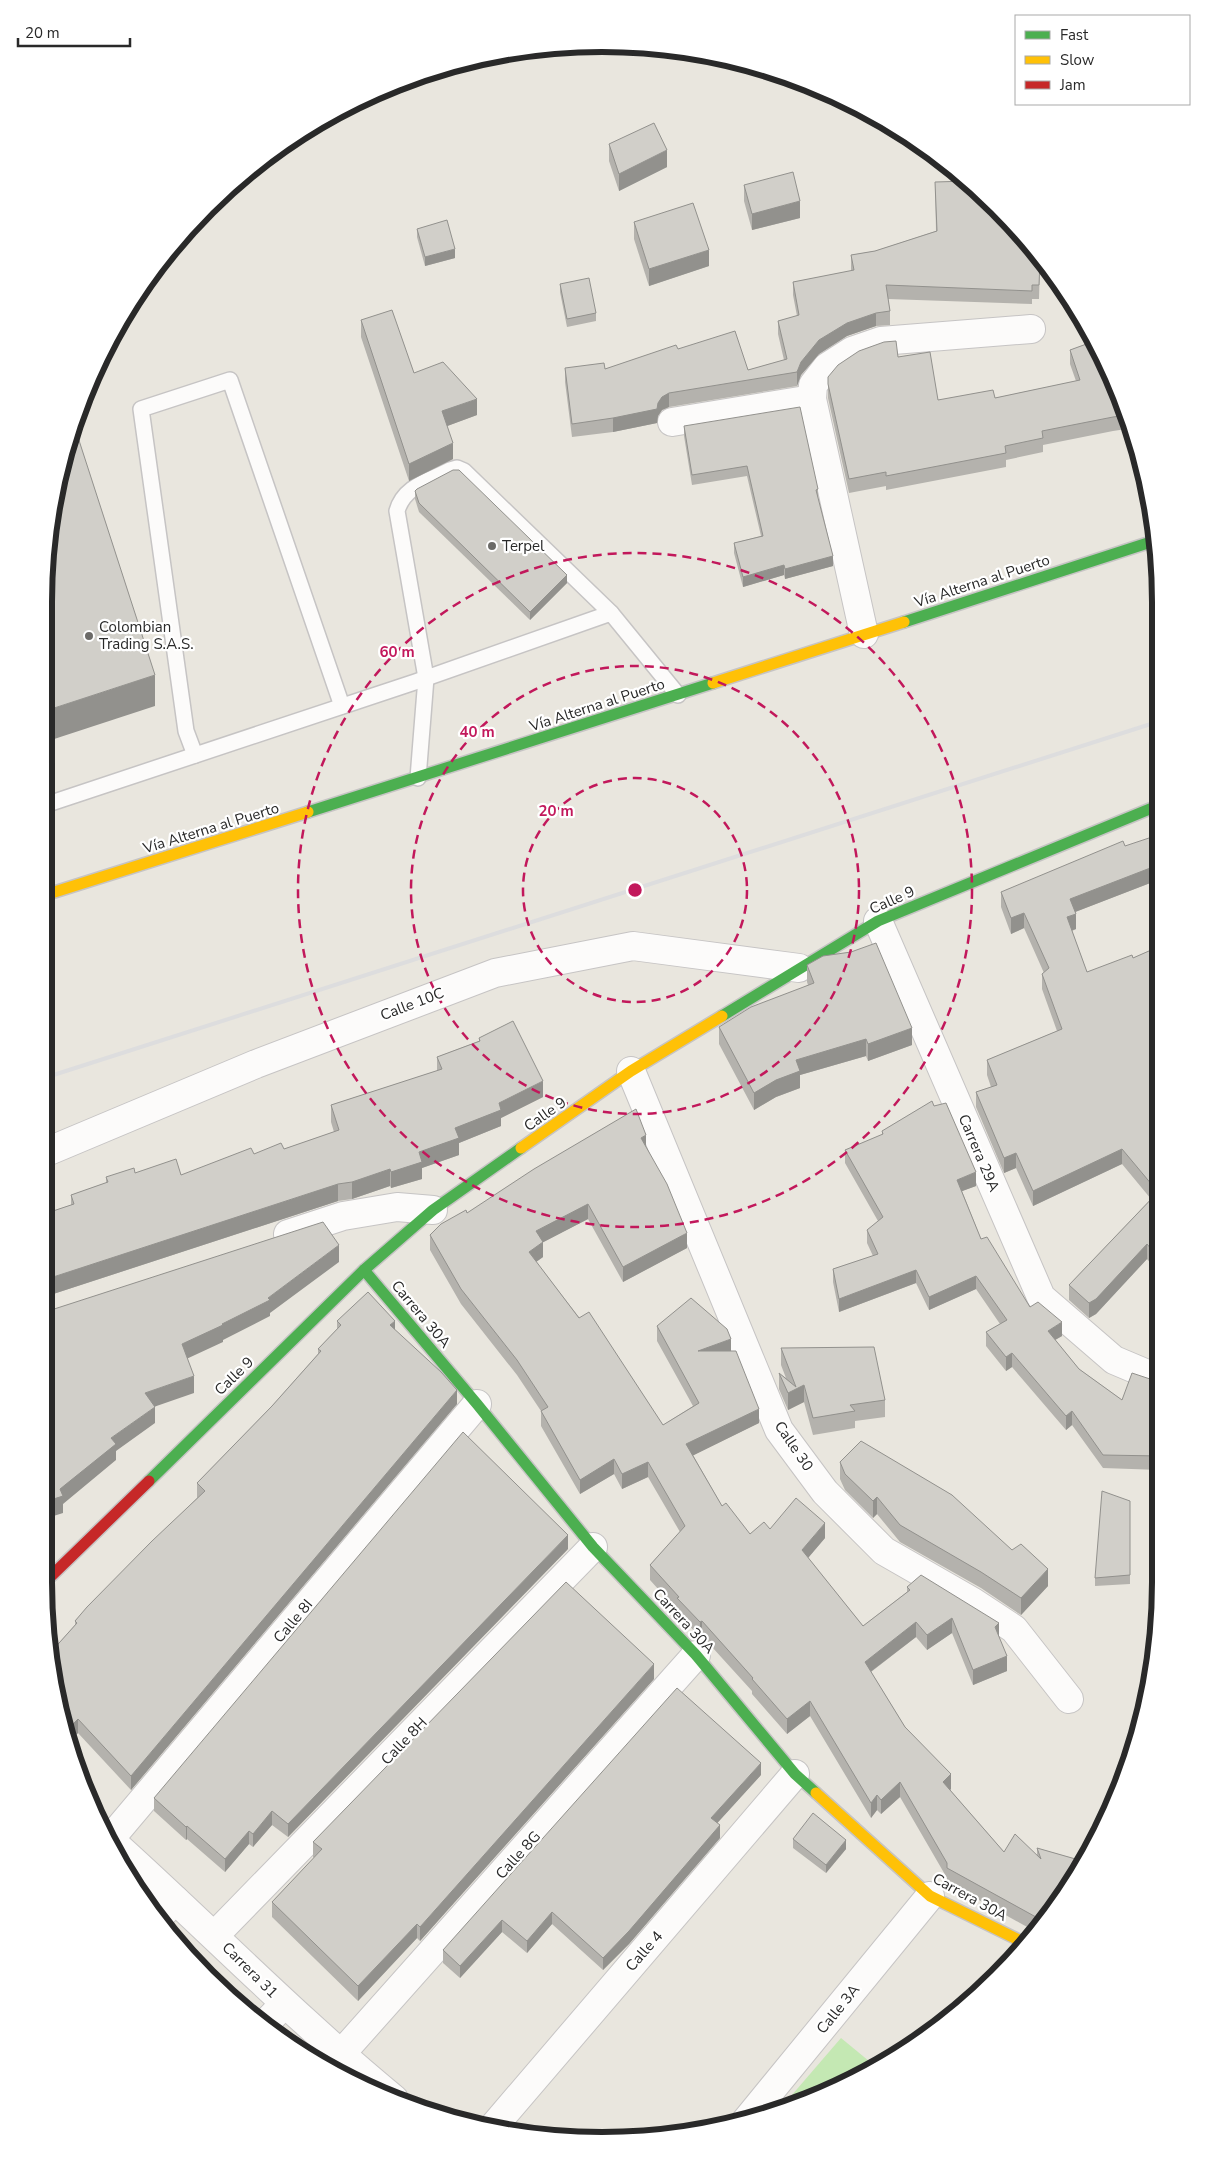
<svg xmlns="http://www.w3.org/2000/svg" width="1205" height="2184" font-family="'Nunito Sans',sans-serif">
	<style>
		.green { fill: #c4e8b3 }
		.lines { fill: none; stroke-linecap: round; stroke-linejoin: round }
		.lane-casing { stroke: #c6c4c4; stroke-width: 18 }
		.street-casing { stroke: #c6c4c4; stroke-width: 30 }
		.fast-casing { stroke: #c6c4c4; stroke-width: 14 }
		.slow-casing { stroke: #c6c4c4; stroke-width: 14 }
		.jam-casing { stroke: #c6c4c4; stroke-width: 14 }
		.lane { stroke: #fcfbfa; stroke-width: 15 }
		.street { stroke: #fcfbfa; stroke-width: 28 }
		.fast { stroke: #4caf50; stroke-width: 11 }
		.slow { stroke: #ffc107; stroke-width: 11 }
		.jam { stroke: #c62828; stroke-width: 11 }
		.rail { stroke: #ddddde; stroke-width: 4 }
		.wall { fill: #b4b2ad }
		.shaded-wall { fill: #92918d }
		.building { fill: #d1cfc9; stroke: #92918d }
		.ring { fill: none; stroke: #c2185b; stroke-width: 2.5; stroke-dasharray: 9 6 }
		.poi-dot { fill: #6c6b68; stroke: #fff; stroke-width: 2 }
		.labels { text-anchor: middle; stroke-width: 4.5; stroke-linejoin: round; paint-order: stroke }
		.poi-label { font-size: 15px; fill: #292929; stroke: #fff; text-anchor: start }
		.street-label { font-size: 15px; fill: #292929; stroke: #fff }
		.rim { fill: none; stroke: #292929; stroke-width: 6 }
		.centre { fill: #c2185b; stroke: #fff; stroke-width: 2.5 }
		.ring-label { font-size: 15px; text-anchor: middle; font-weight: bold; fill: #c2185b; stroke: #fff; stroke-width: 4.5; stroke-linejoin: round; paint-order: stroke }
	</style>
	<rect width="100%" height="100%" fill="#e9e6de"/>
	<polygon class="green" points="841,2038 875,2066 817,2098 779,2110"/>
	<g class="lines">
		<g class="lane-casing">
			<g id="lane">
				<polyline points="195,755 186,731 141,409 230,380 342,706"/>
				<path d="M 418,778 L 426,678 L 397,511 C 404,486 429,481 450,470 L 457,468 L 464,471 L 611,613"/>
				<polyline points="45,805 415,682 611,613 678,695"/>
			</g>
		</g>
		<g class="street-casing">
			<g id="street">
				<polyline points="672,422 812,399"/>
				<polyline points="864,634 812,399 813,385 827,367 852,351 881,341 1031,329"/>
				<polyline points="878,921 1041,1297 1114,1360 1159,1379"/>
				<polyline points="631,1071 779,1430 825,1492 884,1551 973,1602 1014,1629 1069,1699"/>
				<polyline points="44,1153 256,1064 495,973 633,946 799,968"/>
				<polyline points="288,1234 343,1216 397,1207 433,1210"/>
				<path d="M 108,1838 C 204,1924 294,2017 394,2099"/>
				<polyline points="110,1839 477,1404"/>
				<polyline points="157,1919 175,1900"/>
				<polyline points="215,1935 593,1547"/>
				<polyline points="264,2025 284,2004"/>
				<polyline points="340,2055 696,1655"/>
				<polyline points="745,2122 930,1896"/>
				<polyline points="493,2127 795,1774"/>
			</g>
		</g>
		<g class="fast-casing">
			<g id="fast">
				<polyline points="904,622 1157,540"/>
				<polyline points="308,812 713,683"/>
				<polyline points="722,1016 878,921 1157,806"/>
				<polyline points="364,1270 477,1404 593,1547 696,1655 795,1774 816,1793"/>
				<polyline points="149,1481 364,1270 433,1210 521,1148"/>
			</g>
		</g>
		<g class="slow-casing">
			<g id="slow">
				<polyline points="713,683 904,622"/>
				<polyline points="45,895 308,812"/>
				<polyline points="521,1148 631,1071 722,1016"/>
				<polyline points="816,1793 930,1896 1025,1943"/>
			</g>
		</g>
		<g class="jam-casing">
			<polyline id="jam" points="44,1583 149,1481"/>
		</g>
		<use href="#lane" class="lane"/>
		<use href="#street" class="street"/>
		<use href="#fast" class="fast"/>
		<use href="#slow" class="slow"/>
		<use href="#jam" class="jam"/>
		<polyline class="rail" points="44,1078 1157,722"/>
	</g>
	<g class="wall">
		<polygon points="609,144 667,167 619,191 609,161"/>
		<polygon points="935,182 1040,262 1039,299 1032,299 1032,304 888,299 890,311 890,325 876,326 847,336 819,354 801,375 797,386 669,407 662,410 658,416 657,423 613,432 572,437 565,382 565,368 605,369 678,349 748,370 784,360 778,334 778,321 797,316 793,295 793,282 851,271 851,255 875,251 936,231"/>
		<polygon points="744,185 800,218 752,230 744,201"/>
		<polygon points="634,222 709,266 649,286 634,239"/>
		<polygon points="417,229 455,258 425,266 417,237"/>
		<polygon points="560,284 596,313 596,321 567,327 560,292"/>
		<polygon points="361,320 414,373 477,415 447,426 453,459 409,481 361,337"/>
		<polygon points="1092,342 1132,423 1133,428 1113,431 1043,445 1043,452 1006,460 1006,467 886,490 886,486 849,493 828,398 828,384 898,357 938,400 995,398 1076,381 1070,364 1070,350"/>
		<polygon points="684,426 818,489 818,498 833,566 785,579 784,575 743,587 734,553 734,543 761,536 747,476 692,485 684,436"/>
		<polygon points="415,491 567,583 530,620 419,512 415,499"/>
		<polygon points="1125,846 1158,880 1075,912 1076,929 1072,931 1087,972 1133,958 1158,947 1159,1260 1152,1265 1147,1259 1096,1314 1089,1318 1069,1300 1069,1285 1151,1199 1122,1164 1033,1206 1016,1168 1004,1173 976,1107 976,1092 991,1087 987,1075 987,1060 1057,1031 1042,989 1042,974 1044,973 1024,928 1011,934 1001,907 1001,892"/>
		<polygon points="807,965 912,1045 868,1061 866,1056 800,1075 800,1088 776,1097 754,1110 719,1044 719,1027 808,985 807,982"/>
		<polygon points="479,1038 543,1097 501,1118 501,1126 459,1143 459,1155 422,1168 422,1179 391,1188 390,1186 352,1199 338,1201 44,1297 44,1214 71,1205 71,1195 106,1183 106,1177 135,1173 181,1175 254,1154 284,1149 334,1132 331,1122 331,1105 437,1071 437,1057 479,1041"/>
		<polygon points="882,1131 976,1186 962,1191 981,1239 1030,1307 1062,1336 1055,1340 1079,1369 1122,1400 1159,1382 1160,1470 1103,1468 1072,1425 1066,1430 1012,1367 1006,1371 986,1346 986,1332 1000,1324 976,1289 929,1310 916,1283 839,1312 833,1282 833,1269 873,1256 867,1243 867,1230 878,1221 845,1163 845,1150 882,1135"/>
		<polygon points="646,1147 687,1248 623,1282 588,1219 543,1242 543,1257 536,1262 663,1425 693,1406 657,1341 657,1326 731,1351 759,1423 693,1455 722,1506 750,1534 770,1529 825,1538 808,1558 863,1626 907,1592 907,1587 999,1637 1007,1671 973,1685 952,1633 927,1650 916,1637 871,1672 905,1727 951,1789 950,1790 1004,1852 1037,1855 1037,1848 1086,1862 1046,1922 1036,1932 947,1882 947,1878 900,1797 881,1814 877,1810 871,1818 810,1716 787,1734 752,1694 752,1691 702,1636 700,1637 677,1613 677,1610 650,1580 650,1565 680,1532 648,1477 622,1489 614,1474 580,1494 541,1426 541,1411 517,1375 461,1304 430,1250 430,1235 467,1213"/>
		<polygon points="337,1321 395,1330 457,1404 131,1790 78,1733 68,1742 54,1690 51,1652 75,1625 75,1621 197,1498 197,1483 272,1406 318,1354 318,1349 337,1329"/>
		<polygon points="781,1348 885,1400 885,1417 855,1421 855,1428 813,1435 804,1402 788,1410 779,1389 779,1373 786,1378 781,1365"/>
		<polygon points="840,1462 1048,1586 1021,1615 981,1588 900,1542 877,1514 873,1518 845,1490 840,1479"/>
		<polygon points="1130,1501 1130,1584 1095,1586 1095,1578"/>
		<polygon points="568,1549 288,1837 272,1825 253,1847 249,1844 225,1872 187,1839 186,1840 154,1811 154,1798"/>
		<polygon points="654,1679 420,1941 417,1938 358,2001 272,1917 272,1902 314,1858 313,1857 313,1842"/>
		<polygon points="761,1775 717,1823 720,1838 629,1944 603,1970 552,1924 527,1953 502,1932 460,1978 443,1963 443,1950"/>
		<polygon points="793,1839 846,1849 826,1873 793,1848"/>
	</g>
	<g class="shaded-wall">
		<polygon points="667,150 667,167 619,191 619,174"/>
		<polygon points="800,201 800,218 752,230 752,214"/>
		<polygon points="455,249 455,258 425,266 425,257"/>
		<polygon points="709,250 709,266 649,286 649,269"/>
		<polygon points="876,313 876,326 847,336 819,354 801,375 797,386 797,372 801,362 819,340 847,323"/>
		<polygon points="669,393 669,407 662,410 658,416 657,423 613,432 613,418"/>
		<polygon points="477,399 477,415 442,428 442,411"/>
		<polygon points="453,443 453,459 409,481 409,464"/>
		<polygon points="833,556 833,566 785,579 785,569"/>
		<polygon points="784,565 784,575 743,587 743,577"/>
		<polygon points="567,575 567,583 530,620 530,612"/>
		<polygon points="155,675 155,706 45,742 45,711"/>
		<polygon points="1158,865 1158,880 1070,914 1070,899"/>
		<polygon points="1024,913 1024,928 1011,934 1011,918"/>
		<polygon points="1076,914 1076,929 1067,932 1067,917"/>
		<polygon points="912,1028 912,1045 868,1061 868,1044"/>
		<polygon points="866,1039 866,1056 800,1075 800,1088 776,1097 754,1110 754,1093 796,1060"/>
		<polygon points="543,1081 543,1097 501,1118 501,1126 459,1143 459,1155 422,1168 422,1179 391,1188 391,1172 455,1128 499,1103"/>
		<polygon points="646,1135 646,1149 641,1138"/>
		<polygon points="1122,1149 1122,1164 1033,1206 1033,1191"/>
		<polygon points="1016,1153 1016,1168 1004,1173 1004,1158"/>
		<polygon points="390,1169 390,1186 352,1199 352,1182"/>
		<polygon points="976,1172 976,1186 957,1193 957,1180"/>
		<polygon points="338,1184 338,1201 44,1297 44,1280"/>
		<polygon points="588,1204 588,1219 536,1246 536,1231"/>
		<polygon points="687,1233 687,1248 623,1282 623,1267"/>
		<polygon points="543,1242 543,1257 529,1267 529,1252"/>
		<polygon points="1147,1244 1147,1259 1096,1314 1089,1318 1089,1303"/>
		<polygon points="339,1245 339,1262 270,1313 270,1316 223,1340 223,1342 182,1361 182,1344 268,1298"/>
		<polygon points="1159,1245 1159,1260 1152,1265 1152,1250"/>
		<polygon points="916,1270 916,1283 839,1312 839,1299"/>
		<polygon points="976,1276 976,1289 929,1310 929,1297"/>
		<polygon points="395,1321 395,1335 390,1325"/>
		<polygon points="1062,1322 1062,1336 1048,1344 1048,1331"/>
		<polygon points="731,1339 731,1354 698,1351"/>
		<polygon points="1012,1353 1012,1367 1006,1371 1006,1357"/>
		<polygon points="194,1376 194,1393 145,1410 145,1393"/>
		<polygon points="804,1385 804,1402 788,1410 788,1393"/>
		<polygon points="457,1390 457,1404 131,1790 131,1776"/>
		<polygon points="155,1407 155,1423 116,1451 116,1460 63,1504 63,1513 44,1519 44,1502 60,1489 111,1438"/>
		<polygon points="759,1409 759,1423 686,1459 686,1444"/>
		<polygon points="1072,1411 1072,1425 1066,1430 1066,1416"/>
		<polygon points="614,1459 614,1474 580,1494 580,1480"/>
		<polygon points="648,1462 648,1477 622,1489 622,1474"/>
		<polygon points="877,1497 877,1514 873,1518 873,1501"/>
		<polygon points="825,1523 825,1538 802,1565 802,1550"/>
		<polygon points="568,1535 568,1549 288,1837 288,1824"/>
		<polygon points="1048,1569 1048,1586 1021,1615 1021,1598"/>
		<polygon points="952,1618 952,1633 927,1650 927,1635"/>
		<polygon points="702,1621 702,1636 700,1637 700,1622"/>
		<polygon points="916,1622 916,1637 865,1676 865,1662"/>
		<polygon points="999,1623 999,1638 995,1627"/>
		<polygon points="1007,1656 1007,1671 973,1685 973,1670"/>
		<polygon points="654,1664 654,1679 420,1941 420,1927"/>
		<polygon points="810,1701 810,1716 787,1734 787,1719"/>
		<polygon points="78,1719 78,1733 69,1742 69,1728"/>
		<polygon points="761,1763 761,1775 711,1830 711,1818"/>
		<polygon points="951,1774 951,1789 943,1797 943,1782"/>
		<polygon points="900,1782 900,1797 881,1814 881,1800"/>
		<polygon points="877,1795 877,1810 871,1818 871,1803"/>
		<polygon points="272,1811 272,1825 253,1847 253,1834"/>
		<polygon points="720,1825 720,1838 629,1944 603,1970 603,1958"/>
		<polygon points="187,1826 187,1839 186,1840 186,1827"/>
		<polygon points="249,1831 249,1844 225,1872 225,1859"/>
		<polygon points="846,1840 846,1849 826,1873 826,1865"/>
		<polygon points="552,1912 552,1924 527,1953 527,1941"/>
		<polygon points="502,1920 502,1932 460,1978 460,1966"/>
		<polygon points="417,1924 417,1938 358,2001 358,1986"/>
		<polygon points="245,2002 245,2010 241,2007"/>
	</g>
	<g class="building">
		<polygon points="654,123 667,150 619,174 609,144"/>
		<polygon points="793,172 800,201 752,214 744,185"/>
		<polygon points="969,181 1040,261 1039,285 1032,285 1032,291 886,285 890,311 876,313 847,323 819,340 801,362 797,372 669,393 662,397 658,403 657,409 613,418 572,424 565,368 604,363 605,369 676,345 678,349 735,331 748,370 787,359 778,321 799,315 793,282 854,270 851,255 875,251 937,231 935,182"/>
		<polygon points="693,203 709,250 649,269 634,222"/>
		<polygon points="447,220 455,249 425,257 417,229"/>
		<polygon points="589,278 596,313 567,319 560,284"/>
		<polygon points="392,310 414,373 443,362 477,399 442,411 453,443 409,464 361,320"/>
		<polygon points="896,341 898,357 930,352 938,400 993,390 995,398 1080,380 1070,350 1092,342 1128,415 1113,417 1042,431 1043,438 1005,446 1006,453 886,476 886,472 849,479 828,384 828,377 838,365 859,351 884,342"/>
		<polygon points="800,407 818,489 816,490 833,556 785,569 784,565 743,577 734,543 763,536 747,466 692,475 684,426"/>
		<polygon points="75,428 155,675 45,711 45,566 63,458"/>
		<polygon points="453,470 459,470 567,575 530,612 419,503 415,491 417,489"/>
		<polygon points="1158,835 1158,865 1070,899 1076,914 1067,917 1087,972 1132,955 1133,958 1158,947 1159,1245 1152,1250 1147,1244 1096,1299 1089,1303 1069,1285 1158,1192 1122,1149 1033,1191 1016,1153 1004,1158 976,1092 997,1085 987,1060 1062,1029 1042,974 1049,968 1024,913 1011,918 1001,892 1123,841 1125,846"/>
		<polygon points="876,943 912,1028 868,1044 866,1039 796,1060 800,1071 776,1080 754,1093 719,1027 751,1007 814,983 807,965 823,956 851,952"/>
		<polygon points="513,1021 543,1081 499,1103 501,1110 455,1128 459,1138 419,1152 422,1162 391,1172 390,1169 352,1182 338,1184 44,1280 44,1214 74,1204 71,1195 108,1182 106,1177 134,1168 135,1173 176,1159 181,1175 251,1148 254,1154 281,1143 284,1149 339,1130 331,1105 442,1069 437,1057 480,1041 479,1038"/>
		<polygon points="932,1101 934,1106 946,1103 976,1172 957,1180 981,1239 987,1237 1030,1307 1038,1302 1062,1322 1048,1331 1079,1369 1122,1400 1132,1373 1159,1382 1160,1456 1103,1455 1072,1411 1066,1416 1012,1353 1006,1357 986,1332 1007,1320 976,1276 929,1297 916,1270 839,1299 833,1269 878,1254 867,1230 883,1217 845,1150 883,1134 882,1131"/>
		<polygon points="636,1109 646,1135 641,1138 667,1184 687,1233 623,1267 588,1204 536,1231 543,1242 529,1252 579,1318 589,1312 663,1425 699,1403 657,1326 691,1298 727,1329 731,1339 698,1351 736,1351 759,1409 686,1444 722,1506 726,1503 750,1534 764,1522 770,1529 796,1498 825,1523 802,1550 863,1626 910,1590 907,1587 921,1575 999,1623 995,1627 1007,1656 973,1670 952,1618 927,1635 916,1622 865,1662 905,1727 951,1774 943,1782 1004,1852 1015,1834 1041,1859 1037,1848 1086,1862 1045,1922 947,1868 947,1863 900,1782 881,1800 877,1795 871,1803 810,1701 787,1719 752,1679 753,1678 702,1621 700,1622 677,1598 679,1597 650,1565 685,1526 648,1462 622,1474 614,1459 580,1480 541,1411 548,1407 517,1360 461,1289 430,1235 441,1224 466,1210 467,1213 534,1169"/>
		<polygon points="323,1222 339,1245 268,1298 270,1300 222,1324 223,1325 182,1344 194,1376 145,1393 155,1407 111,1438 116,1444 60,1489 63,1496 44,1502 44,1311 48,1311"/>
		<polygon points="368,1292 395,1321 390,1325 441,1372 457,1390 131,1776 78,1719 69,1728 63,1723 54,1690 51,1657 53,1654 51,1652 77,1623 75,1621 87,1607 152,1541 205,1491 197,1483 272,1406 321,1351 318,1349 341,1325 337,1321"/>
		<polygon points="874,1347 885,1400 850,1405 855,1411 813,1418 804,1385 788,1393 779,1373 796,1387 781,1348"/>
		<polygon points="463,1432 568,1535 288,1824 272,1811 253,1834 249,1831 225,1859 187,1826 186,1827 154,1798"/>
		<polygon points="861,1441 952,1495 1012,1550 1021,1544 1048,1569 1021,1598 981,1572 900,1525 877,1497 873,1501 845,1474 840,1462"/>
		<polygon points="1102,1491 1130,1501 1130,1575 1095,1578"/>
		<polygon points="566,1582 654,1664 420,1927 417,1924 358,1986 272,1902 322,1849 313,1842"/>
		<polygon points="677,1688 761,1763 711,1818 720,1825 629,1931 603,1958 552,1912 527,1941 502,1920 460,1966 443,1950"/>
		<polygon points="813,1813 846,1840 826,1865 793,1839"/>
		<polygon points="163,1926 202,1962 200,1964 245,2002 241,2007 234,2001"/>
	</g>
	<g class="ring">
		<circle cx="635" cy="890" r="112"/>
		<circle cx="635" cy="890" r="224"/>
		<circle cx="635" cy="890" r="337"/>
	</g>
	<g class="poi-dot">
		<circle cx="492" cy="546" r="5"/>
		<circle cx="89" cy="636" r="5"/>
	</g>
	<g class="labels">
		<g class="poi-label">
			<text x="502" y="551">Terpel</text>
			<text x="99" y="632">Colombian<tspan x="99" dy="17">Trading S.A.S.</tspan></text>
		</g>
		<g class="street-label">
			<text transform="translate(982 581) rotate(-18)" y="5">Vía Alterna al Puerto</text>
			<text transform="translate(597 705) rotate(-18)" y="5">Vía Alterna al Puerto</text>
			<text transform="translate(211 828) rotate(-17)" y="5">Vía Alterna al Puerto</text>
			<text transform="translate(892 900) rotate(-24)" y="5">Calle 9</text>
			<text transform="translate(412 1004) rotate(-21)" y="5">Calle 10C</text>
			<text transform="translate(545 1114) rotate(-35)" y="5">Calle 9</text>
			<text transform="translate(979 1153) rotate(67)" y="5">Carrera 29A</text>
			<text transform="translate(421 1314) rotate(50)" y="5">Carrera 30A</text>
			<text transform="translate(234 1376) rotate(-44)" y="5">Calle 9</text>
			<text transform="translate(794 1446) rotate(56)" y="5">Calle 30</text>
			<text transform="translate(293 1621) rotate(-50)" y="5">Calle 8I</text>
			<text transform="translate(684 1621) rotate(47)" y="5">Carrera 30A</text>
			<text transform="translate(404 1741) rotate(-46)" y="5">Calle 8H</text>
			<text transform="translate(518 1855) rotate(-48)" y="5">Calle 8G</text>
			<text transform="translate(970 1897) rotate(29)" y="5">Carrera 30A</text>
			<text transform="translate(644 1951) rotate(-49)" y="5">Calle 4</text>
			<text transform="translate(250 1970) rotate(45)" y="5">Carrera 31</text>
			<text transform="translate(838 2009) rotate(-51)" y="5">Calle 3A</text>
		</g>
	</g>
	<path d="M0 0H1205V2184H0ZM602 52H602A550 550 0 0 1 1152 602V1582A550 550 0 0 1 602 2132H602A550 550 0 0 1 52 1582V602A550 550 0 0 1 602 52Z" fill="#fff" fill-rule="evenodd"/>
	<path class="rim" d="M602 52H602A550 550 0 0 1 1152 602V1582A550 550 0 0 1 602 2132H602A550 550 0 0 1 52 1582V602A550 550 0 0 1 602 52Z"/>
	<circle cx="635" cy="890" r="8" class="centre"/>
	<g class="ring-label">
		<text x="397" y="657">60 m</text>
		<text x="477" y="737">40 m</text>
		<text x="556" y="816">20 m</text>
	</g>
	<rect x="1015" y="15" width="175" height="90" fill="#ffffff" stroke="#a9a9a9"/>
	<rect x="1025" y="31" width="25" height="8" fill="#4caf50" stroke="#a9a9a9"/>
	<text x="1060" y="40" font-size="15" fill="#292929">Fast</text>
	<rect x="1025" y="56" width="25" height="8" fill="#ffc107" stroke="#a9a9a9"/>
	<text x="1060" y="65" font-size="15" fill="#292929">Slow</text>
	<rect x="1025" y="81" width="25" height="8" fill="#c62828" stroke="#a9a9a9"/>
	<text x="1060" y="90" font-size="15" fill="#292929">Jam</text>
	<path d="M18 38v8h112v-8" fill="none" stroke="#292929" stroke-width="2.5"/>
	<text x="25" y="38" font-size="15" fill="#292929" stroke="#ffffff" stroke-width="4" paint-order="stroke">20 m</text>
</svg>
